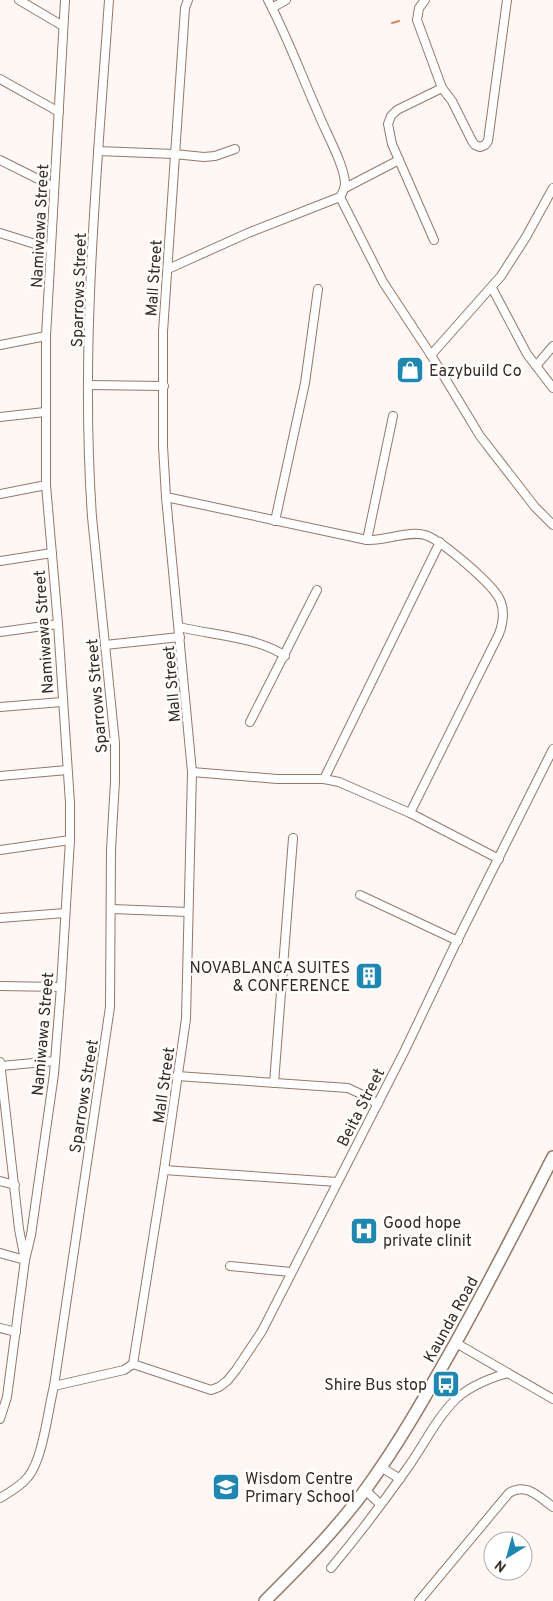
<svg xmlns="http://www.w3.org/2000/svg" width="553" height="1601" font-family="Overpass,sans-serif">
	<style>
		.lines { fill: none; stroke-linecap: round; stroke-linejoin: round }
		.stream { stroke: #d1865b; stroke-width: 2 }
		.street-casing { stroke: #957868; stroke-width: 10 }
		.secondary-casing { stroke: #957868; stroke-width: 14 }
		.street { stroke: #fff; stroke-width: 8 }
		.secondary { stroke: #fff; stroke-width: 11 }
		.labels { text-anchor: middle; stroke-width: 5; stroke-linejoin: round; paint-order: stroke }
		.street-label { font-size: 16px; fill: #382c25; stroke: #fff }
		.poi-label { font-size: 16px; fill: #382c25; stroke: #fff; text-anchor: start }
	</style>
	<rect width="100%" height="100%" fill="#fef7f3"/>
	<g class="lines">
		<polyline class="stream" points="392,23 399,21"/>
		<g class="street-casing">
			<g id="street">
				<polyline points="19,0 63,26"/>
				<path d="M 268,0 C 288,38 302,77 319,115 C 326,133 344,164 345,183 C 345,189 343,192 340,197"/>
				<polyline points="425,0 419,8 417,20 442,88"/>
				<polyline points="272,8 286,0"/>
				<polyline points="0,79 59,112"/>
				<polyline points="98,151 174,154 204,157 215,156 235,149"/>
				<polyline points="0,160 54,187"/>
				<polyline points="345,188 399,160"/>
				<polyline points="0,233 51,249"/>
				<polyline points="434,240 392,144 388,124 391,116 397,110 442,88 452,101 472,141 475,145 480,147 485,145 488,141 507,0"/>
				<polyline points="168,269 248,233 340,197 383,282 431,355 480,436 535,507 553,525"/>
				<polyline points="492,288 527,354 553,388"/>
				<polyline points="0,345 46,336"/>
				<polyline points="431,355 501,276 526,237 553,188"/>
				<polyline points="536,366 553,346"/>
				<polyline points="88,385 164,386"/>
				<polyline points="0,417 45,412"/>
				<polyline points="0,494 46,485"/>
				<path d="M 166,497 L 367,540 C 385,541 410,530 425,535 C 441,540 493,584 500,600 C 505,611 503,623 499,634 L 410,813"/>
				<polyline points="275,521 305,383 318,289"/>
				<polyline points="367,540 393,416"/>
				<polyline points="0,561 52,553"/>
				<path d="M 179,627 C 212,635 258,637 285,656"/>
				<polyline points="0,632 58,624"/>
				<polyline points="105,645 180,637"/>
				<polyline points="0,707 62,702"/>
				<polyline points="250,722 317,590"/>
				<polyline points="192,772 277,779 324,779 339,782 410,813 499,859"/>
				<polyline points="0,776 67,770"/>
				<polyline points="324,779 440,542"/>
				<polyline points="0,850 70,840"/>
				<polyline points="360,895 458,941"/>
				<polyline points="112,909 188,912"/>
				<polyline points="0,918 65,913"/>
				<polyline points="0,986 61,987"/>
				<polyline points="0,1062 19,1229 25,1260 7,1397 0,1419"/>
				<polyline points="1,1066 55,1061"/>
				<polyline points="177,1076 348,1088 365,1096 378,1104"/>
				<polyline points="274,1083 293,838"/>
				<polyline points="164,1170 337,1182"/>
				<polyline points="0,1181 15,1185"/>
				<polyline points="0,1253 25,1260 31,1235 54,1074 61,987 70,840 70,803 58,624 46,485 46,336 65,0"/>
				<polyline points="230,1266 291,1272"/>
				<polyline points="0,1328 16,1332"/>
				<polyline points="456,1343 553,1399"/>
				<polyline points="133,1364 164,1170 186,1019 192,772 166,497 163,446 163,332 185,8 188,0"/>
				<polyline points="133,1364 211,1390 219,1387 227,1381 236,1370 262,1331 405,1050 454,947 553,749"/>
				<polyline points="54,1386 124,1370 133,1364"/>
				<polyline points="381,1467 400,1479"/>
				<polyline points="365,1490 380,1504"/>
				<path d="M 0,1498 C 10,1492 21,1486 28,1477 C 43,1459 48,1410 54,1386 L 110,1007 L 111,850 L 115,781 L 115,743 L 92,517 C 80,345 97,172 109,0"/>
				<path d="M 331,1568 C 357,1537 382,1504 406,1470 C 423,1447 436,1418 457,1398 C 472,1385 490,1378 508,1373"/>
				<path d="M 419,1601 L 509,1493 C 526,1482 539,1497 553,1507"/>
			</g>
		</g>
		<g class="secondary-casing">
			<path id="secondary" d="M 265,1601 C 301,1565 338,1528 368,1486 C 399,1443 425,1397 451,1351 C 487,1287 520,1222 553,1157"/>
		</g>
		<use href="#street" class="street"/>
		<use href="#secondary" class="secondary"/>
	</g>
	<defs>
		<g id="shop-square" transform="scale(1.4375)"><rect x="-9" y="-9" width="18" height="18" rx="4" fill="#1f87b0" stroke="#fff"/><path d="M-5-2.5h2.3a2.7 3.5 0 0 1 5.4 0H5L5.5 6h-11ZM-1.5-2.5h3a1.5 2.3 0 0 0-3 0Z" fill="#fff"/></g>
		<g id="building-square" transform="scale(1.4375)"><rect x="-9" y="-9" width="18" height="18" rx="4" fill="#1f87b0" stroke="#fff"/><path d="M-4-6H4V6H1V3H-1V6H-4ZM-2.5-4.3h1.7v1.8h-1.7ZM.8-4.3h1.7v1.8H.8ZM-2.5-1h1.7V.8h-1.7ZM.8-1h1.7V.8H.8Z" fill="#fff"/></g>
		<g id="hospital-square" transform="scale(1.4375)"><rect x="-9" y="-9" width="18" height="18" rx="4" fill="#1f87b0" stroke="#fff"/><path d="M-5-5h3v3.5h4V-5h3V5h-3V1.5h-4V5h-3Z" fill="#fff"/></g>
		<g id="bus-square" transform="scale(1.4375)"><rect x="-9" y="-9" width="18" height="18" rx="4" fill="#1f87b0" stroke="#fff"/><path d="M-5-6H5V4H4V6H2V4H-2V6H-4V4H-5ZM-3.5-4V0h7V-4ZM-3.5 1.2v1.5H-2V1.2ZM2 1.2v1.5H3.5V1.2Z" fill="#fff"/></g>
		<g id="school-square" transform="scale(1.4375)"><rect x="-9" y="-9" width="18" height="18" rx="4" fill="#1f87b0" stroke="#fff"/><path d="M0-5L7-2L0 1L-7-2ZM-4 1L0 2.5L4 1V4Q0 6-4 4Z" fill="#fff"/></g>
	</defs>
	<g fill-rule="evenodd">
		<use href="#shop-square" x="410" y="370"/>
		<use href="#building-square" x="369" y="976"/>
		<use href="#hospital-square" x="364" y="1231"/>
		<use href="#bus-square" x="446" y="1384"/>
		<use href="#school-square" x="226" y="1487"/>
	</g>
	<g class="labels">
		<g class="street-label">
			<text transform="translate(39 226) rotate(-87)" y="6">Namiwawa Street</text>
			<text transform="translate(153 278) rotate(-86)" y="6">Mall Street</text>
			<text transform="translate(78 290) rotate(-88)" y="6">Sparrows Street</text>
			<text transform="translate(43 632) rotate(-94)" y="6">Namiwawa Street</text>
			<text transform="translate(171 684) rotate(-95)" y="6">Mall Street</text>
			<text transform="translate(96 696) rotate(-95)" y="6">Sparrows Street</text>
			<text transform="translate(42 1034) rotate(-85)" y="6">Namiwawa Street</text>
			<text transform="translate(163 1085) rotate(-82)" y="6">Mall Street</text>
			<text transform="translate(83 1096) rotate(-81)" y="6">Sparrows Street</text>
			<text transform="translate(360 1107) rotate(-63)" y="6">Beita Street</text>
			<text transform="translate(450 1319) rotate(-61)" y="6">Kaunda Road</text>
		</g>
		<g class="poi-label">
			<text x="429" y="376">Eazybuild Co</text>
			<text x="350" y="973" text-anchor="end">NOVABLANCA SUITES<tspan x="350" dy="18">&amp; CONFERENCE</tspan></text>
			<text x="383" y="1228">Good hope<tspan x="383" dy="18">private clinit</tspan></text>
			<text x="427" y="1390" text-anchor="end">Shire Bus stop</text>
			<text x="245" y="1484">Wisdom Centre<tspan x="245" dy="18">Primary School</tspan></text>
		</g>
	</g>
	<g transform="translate(508 1556) rotate(217)"><circle r="24" fill="#ffffff" stroke="#afaba8"/>
	<path d="M0-4L9 19L0 12L-9 19Z" fill="#1f87b0"/>
	<text y="-8" font-size="14" font-weight="bold" text-anchor="middle" fill="#382c25">N</text>
	</g>
</svg>
